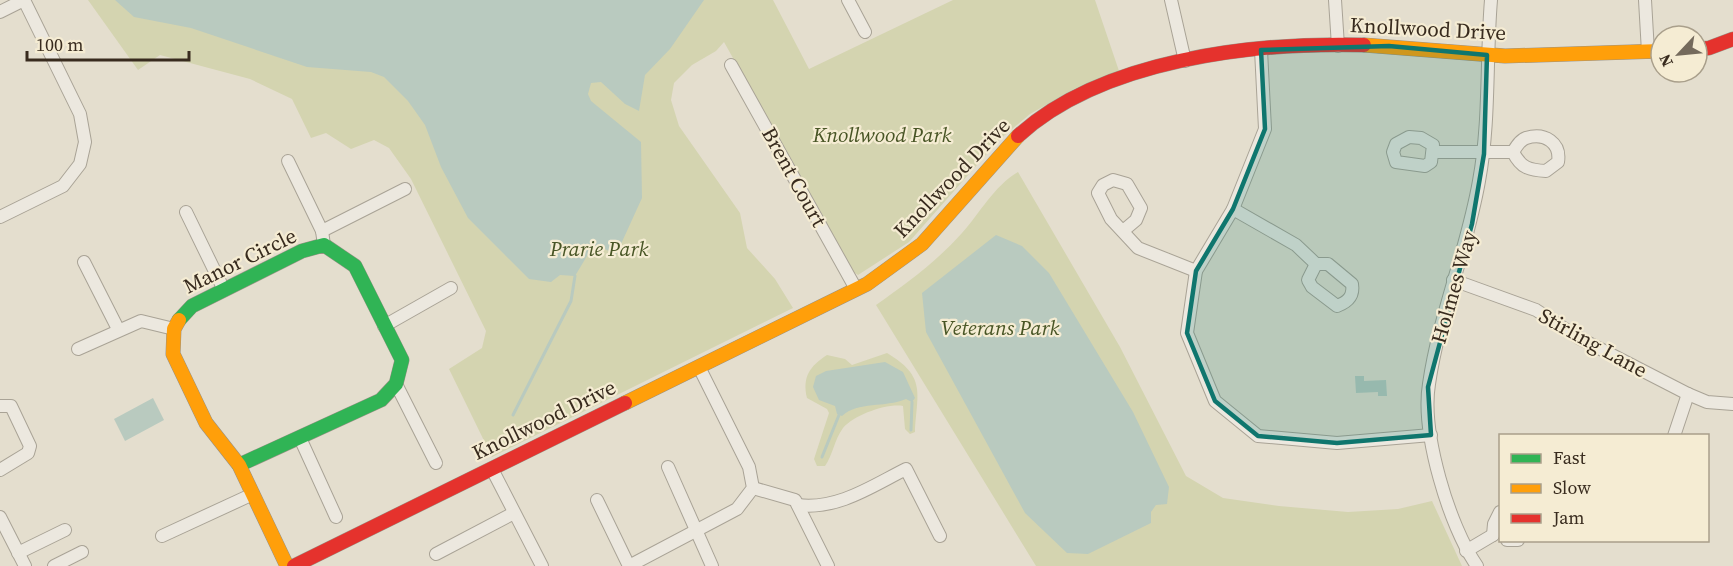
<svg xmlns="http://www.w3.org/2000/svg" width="1733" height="566" font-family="'Source Serif 4',serif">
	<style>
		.green { fill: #d4d4b0 }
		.water { fill: #b9cabf }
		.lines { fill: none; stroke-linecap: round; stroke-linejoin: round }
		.stream { stroke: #b9cabf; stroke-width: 3 }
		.street-casing { stroke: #a9a396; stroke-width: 14 }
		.fast-casing { stroke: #999286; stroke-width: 15 }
		.slow-casing { stroke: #999286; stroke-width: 15 }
		.jam-casing { stroke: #999286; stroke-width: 15 }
		.street { stroke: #ece8df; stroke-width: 12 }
		.fast { stroke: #30b455; stroke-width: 14 }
		.slow { stroke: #ff9f0a; stroke-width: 14 }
		.jam { stroke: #e5322d; stroke-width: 14 }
		.marked { fill: #0f766e; fill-opacity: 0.2; stroke: #0f766e; stroke-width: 4.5; stroke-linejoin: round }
		.labels { text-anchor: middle; stroke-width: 4.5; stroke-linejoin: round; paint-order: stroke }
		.street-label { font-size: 21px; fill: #382b1e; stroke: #f5ecd3 }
		.park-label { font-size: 21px; font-style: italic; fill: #485525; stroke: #f5ecd3 }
	</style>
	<rect width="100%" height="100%" fill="#e4dece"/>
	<g class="green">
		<polygon points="88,0 773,0 809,69 953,0 1095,0 1119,71 1074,89 1030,114 999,140 909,242 858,275 852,271 724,42 716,51 692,65 674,83 671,100 679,126 740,213 747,248 775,279 793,308 492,457 449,369 482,348 486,331 411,179 389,148 374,140 351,149 326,133 311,138 292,99 250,79 160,55 138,70"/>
		<path d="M 1018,172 L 1120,347 L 1186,476 L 1223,498 L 1279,506 L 1348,512 L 1398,509 L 1432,501 L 1462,566 L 1036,566 L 876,305 C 907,283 936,262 962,233 C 980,213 994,186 1018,172 Z"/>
		<path d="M 887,353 C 927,377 917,393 915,432 L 910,434 L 905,429 L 903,406 C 887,403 854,415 843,428 C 834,440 833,455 825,466 L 817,466 L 814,459 L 829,413 L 827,409 L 807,398 C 802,377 810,366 827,355 L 845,359 L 852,365 Z"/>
	</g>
	<g class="water">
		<polygon points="115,0 704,0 670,49 645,75 639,111 625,104 601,82 591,83 588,94 591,101 641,142 642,198 616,255 605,249 590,251 575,276 560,275 551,282 529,279 468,218 441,167 425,125 408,101 384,77 371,72 307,67 191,28 134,17"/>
		<polygon points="996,235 1022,246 1049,273 1133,412 1169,487 1167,504 1156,505 1151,512 1151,523 1088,554 1067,553 1025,513 926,332 922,293"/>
		<path d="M 885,362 L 903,372 L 915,398 L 912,402 L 906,399 C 885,408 858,401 842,416 L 837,414 L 835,406 L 819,400 L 813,387 L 816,376 L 826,371 Z"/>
		<polygon points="1355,376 1364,376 1364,381 1386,380 1387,396 1378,396 1378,392 1356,393"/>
		<polygon points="153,398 164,420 125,441 114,419"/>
	</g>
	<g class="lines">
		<g class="stream">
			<polyline points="513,415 571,301 575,276"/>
			<polyline points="911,430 912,402"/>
			<polyline points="822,457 839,415"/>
		</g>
		<g class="street-casing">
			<g id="street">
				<polyline points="848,0 865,32"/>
				<polyline points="1171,0 1185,61"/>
				<polyline points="1335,0 1338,46"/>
				<polyline points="1645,0 1648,52"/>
				<polyline points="0,12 24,0 80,114 85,142 80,164 63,186 0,217"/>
				<polyline points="1261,50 1265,129 1233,209 1196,271 1187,333 1215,401 1258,436 1337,443 1431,435"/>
				<polyline points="731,65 856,289"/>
				<polygon points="1409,137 1421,138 1433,145 1431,162 1425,166 1396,162 1393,152 1396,144"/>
				<path d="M 1434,152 L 1513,152 C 1516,147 1520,140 1526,138 C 1545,132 1561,143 1558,162 L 1546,171 C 1529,170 1521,168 1513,152"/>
				<polyline points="288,161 322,231 324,245"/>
				<polyline points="1233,209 1296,245 1316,264"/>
				<polyline points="186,212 224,290"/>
				<polyline points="322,231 405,189"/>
				<polyline points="1123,231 1136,220 1141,208 1127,184 1113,180 1103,185 1098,193 1111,219 1138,248 1196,271"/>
				<polyline points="84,262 118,329"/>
				<path d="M 1316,264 L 1328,264 L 1352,284 C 1354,296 1348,302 1337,306 L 1312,287 L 1308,280 Z"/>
				<polyline points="1453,280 1536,310 1579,338 1688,394 1707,402 1733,404"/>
				<polyline points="384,326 451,288"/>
				<polyline points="78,349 141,321 174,329"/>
				<polyline points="396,384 436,463"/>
				<polyline points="0,406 11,406 30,446 28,453 0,470"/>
				<polyline points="1674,436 1688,394"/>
				<polyline points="300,438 336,517"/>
				<polyline points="668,467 712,566"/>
				<polyline points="492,469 542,566"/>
				<polyline points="753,488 795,500 828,566"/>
				<polyline points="597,500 629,566"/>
				<path d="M 798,505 C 838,510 872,486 906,469 L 940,536"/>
				<polyline points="0,517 25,566"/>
				<polyline points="1493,535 1494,524 1500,512"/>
				<polyline points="162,536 253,494"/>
				<polyline points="1507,540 1518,540"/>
				<polyline points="1466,551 1493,535"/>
				<polyline points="18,553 65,530"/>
				<polyline points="436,554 514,513"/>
				<polyline points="54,566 82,552"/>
				<polyline points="629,566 737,509 753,488 749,467 699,367"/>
				<path d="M 1477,566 C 1449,526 1421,432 1429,384 C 1439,315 1467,250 1479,181 C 1490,122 1486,60 1491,0"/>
			</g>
		</g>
		<g class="fast-casing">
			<polyline id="fast" points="179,320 192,306 302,251 324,245 355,266 402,360 396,384 381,400 239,465"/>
		</g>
		<g class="slow-casing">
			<g id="slow">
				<polyline points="1364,45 1505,56 1661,51"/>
				<polyline points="179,320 174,329 173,354 206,423 239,465 287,566"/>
				<polyline points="625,403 867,284 922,244 1018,136"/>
			</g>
		</g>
		<g class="jam-casing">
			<g id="jam">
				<polyline points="1697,49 1709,48 1733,39"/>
				<path d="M 1018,136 C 1102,59 1255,42 1364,45"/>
				<polyline points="294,566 625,403"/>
			</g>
		</g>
		<use href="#street" class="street"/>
		<use href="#fast" class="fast"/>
		<use href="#slow" class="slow"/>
		<use href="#jam" class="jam"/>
	</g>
	<path class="marked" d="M 1389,46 L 1487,55 L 1484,154 L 1472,224 L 1428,387 L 1431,435 L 1337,443 L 1258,436 L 1215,401 L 1187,333 L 1196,271 L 1233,209 L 1265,129 L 1261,50 Z"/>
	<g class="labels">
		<g class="street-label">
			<text transform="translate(1428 29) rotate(3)" y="7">Knollwood Drive</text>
			<text transform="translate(794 177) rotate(61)" y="7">Brent Court</text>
			<text transform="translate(952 178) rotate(-46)" y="7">Knollwood Drive</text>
			<text transform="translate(240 261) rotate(-26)" y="7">Manor Circle</text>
			<text transform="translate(1454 287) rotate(-74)" y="7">Holmes Way</text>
			<text transform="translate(1593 343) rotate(29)" y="7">Stirling Lane</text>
			<text transform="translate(544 420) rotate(-26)" y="7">Knollwood Drive</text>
		</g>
		<g class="park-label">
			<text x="882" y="142">Knollwood Park</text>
			<text x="599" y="256">Prarie Park</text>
			<text x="1000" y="335">Veterans Park</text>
		</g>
	</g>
	<rect x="1499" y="434" width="210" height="108" fill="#f5ecd3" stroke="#a99f8b" stroke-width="1.5"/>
	<rect x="1511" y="454" width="30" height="9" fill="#30b455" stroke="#a99f8b" stroke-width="1.5"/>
	<text x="1553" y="464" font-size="18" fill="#382b1e">Fast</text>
	<rect x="1511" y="484" width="30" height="9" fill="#ff9f0a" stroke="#a99f8b" stroke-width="1.5"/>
	<text x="1553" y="494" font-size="18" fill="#382b1e">Slow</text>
	<rect x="1511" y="514" width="30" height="9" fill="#e5322d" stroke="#a99f8b" stroke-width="1.5"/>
	<text x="1553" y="524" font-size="18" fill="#382b1e">Jam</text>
	<g transform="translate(1679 54) rotate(244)"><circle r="28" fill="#f5ecd3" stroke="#a99f8b" stroke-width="1.5"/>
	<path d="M0-4.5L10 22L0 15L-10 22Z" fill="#746a5c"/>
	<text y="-9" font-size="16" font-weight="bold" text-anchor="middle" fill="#382b1e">N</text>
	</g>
	<path d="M27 51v9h162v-9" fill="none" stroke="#382b1e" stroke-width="3"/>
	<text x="36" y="51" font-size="18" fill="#382b1e" stroke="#f5ecd3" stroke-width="4.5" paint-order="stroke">100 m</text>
</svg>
